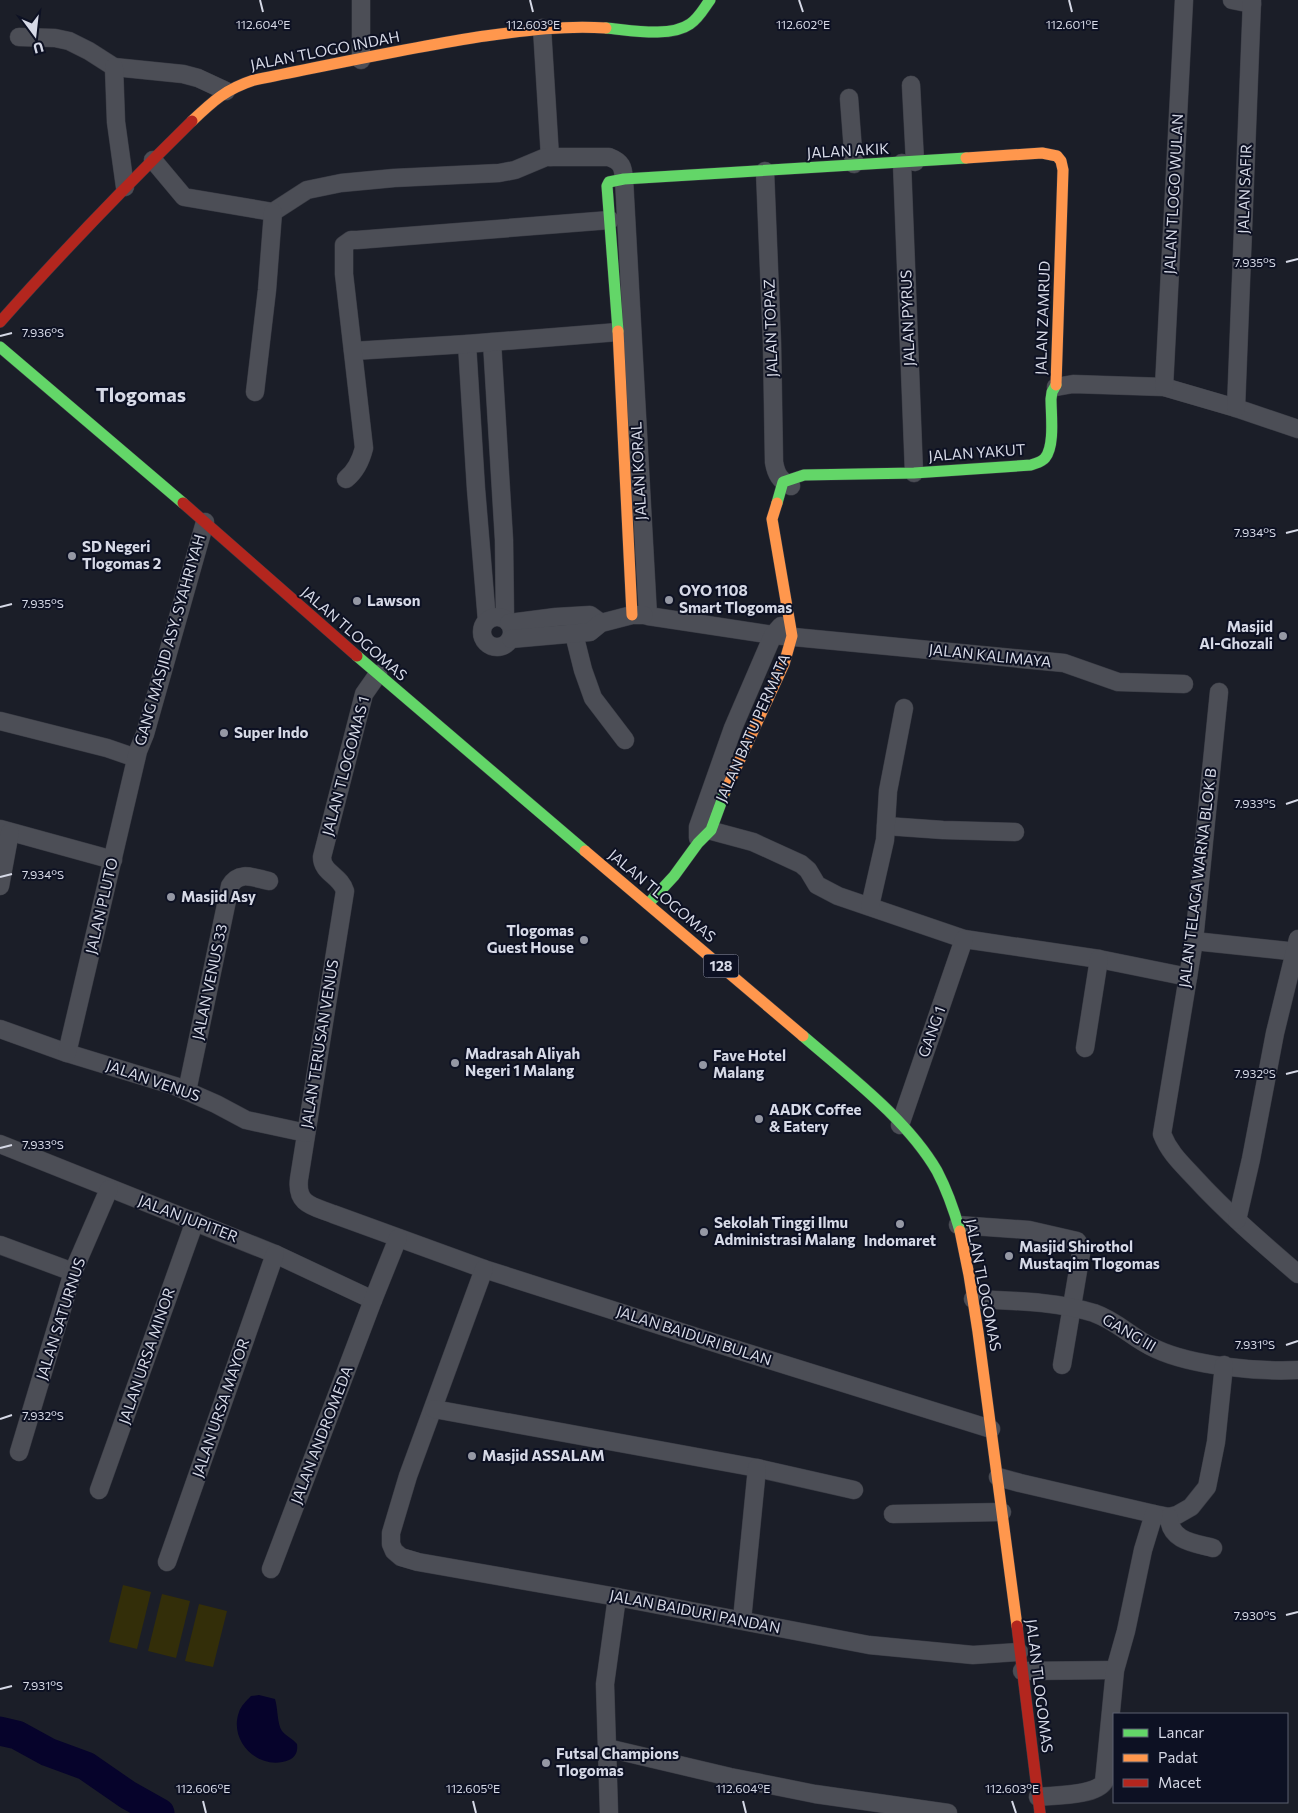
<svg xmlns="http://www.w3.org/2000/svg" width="1298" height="1813" font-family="Commissioner,sans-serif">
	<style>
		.green { fill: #332e09 }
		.water { fill: #06032b }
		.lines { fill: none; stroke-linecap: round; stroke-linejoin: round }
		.river { stroke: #06032b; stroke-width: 29 }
		.street-casing { stroke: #383a43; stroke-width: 19 }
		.fast-casing { stroke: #383a43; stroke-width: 12 }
		.slow-casing { stroke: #383a43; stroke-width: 12 }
		.jam-casing { stroke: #383a43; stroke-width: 12 }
		.street { stroke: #4c4e56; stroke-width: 18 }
		.fast { stroke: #63d668; stroke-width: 11 }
		.slow { stroke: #ff974d; stroke-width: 11 }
		.jam { stroke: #b3261e; stroke-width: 11 }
		.ticks { fill: none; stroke: #d6d9e6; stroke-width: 2 }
		.poi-dot { fill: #9598a4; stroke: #0d1123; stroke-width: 2 }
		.labels { text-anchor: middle; stroke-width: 4; stroke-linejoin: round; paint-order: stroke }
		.shield { fill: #0d1123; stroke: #9a9dac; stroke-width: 1 }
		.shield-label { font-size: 14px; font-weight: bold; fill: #d6d9e6 }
		.street-label { font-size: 15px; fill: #d6d9e6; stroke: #0d1123 }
		.poi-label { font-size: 15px; font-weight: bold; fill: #d6d9e6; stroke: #0d1123; text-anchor: start }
		.district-label { font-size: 20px; font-weight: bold; fill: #d6d9e6; stroke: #0d1123 }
		.ticks-label { font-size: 12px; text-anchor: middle; fill: #d6d9e6; stroke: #0d1123; stroke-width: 4; stroke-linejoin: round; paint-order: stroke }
	</style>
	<rect width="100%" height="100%" fill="#1b1e28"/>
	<g class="green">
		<polygon points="123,1585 151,1592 137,1649 109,1642"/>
		<polygon points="162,1594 190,1601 176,1658 148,1651"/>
		<polygon points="199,1604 227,1611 213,1667 185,1661"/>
	</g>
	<path class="water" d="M 259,1695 L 275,1699 C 278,1708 277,1724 282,1731 C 286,1736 293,1739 297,1744 C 298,1751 296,1757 289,1760 C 260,1772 228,1742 239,1712 C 241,1706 246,1701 251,1696 Z"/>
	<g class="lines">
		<polyline class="river" points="0,1731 17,1735 48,1752 86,1766 128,1795 160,1813"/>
		<g class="street-casing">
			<g id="street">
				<polyline points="1232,0 1252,4"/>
				<polyline points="542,28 550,157"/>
				<polyline points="19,37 55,38 69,41 89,51 114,67 183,74 198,78 226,91"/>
				<polyline points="361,60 361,0"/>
				<polyline points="114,67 116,122 125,187"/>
				<polyline points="911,85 915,162"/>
				<polyline points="849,98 854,164"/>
				<path d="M 153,160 L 184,197 L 273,212 L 307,190 L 341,183 L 394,178 L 499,173 L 515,170 L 546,157 L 609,157 C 622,162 623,167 624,179 L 648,616 L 773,635 L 1064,663 L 1118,682 L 1184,684"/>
				<polyline points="902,163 914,473"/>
				<path d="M 765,171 L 772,343 L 774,462 C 776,474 780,481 791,486"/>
				<polyline points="492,342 504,540 505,619"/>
				<polyline points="467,344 476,489 487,621"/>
				<polyline points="353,351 467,344 618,332"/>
				<polyline points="1056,387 1073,384 1164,387 1236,408 1298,429"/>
				<polyline points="1164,387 1184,0"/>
				<polyline points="255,392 267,290 273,212"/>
				<polyline points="1236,408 1252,0"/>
				<path d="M 346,479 C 356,471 361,460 364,448 L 344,274 L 344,245 L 351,240 L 357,240 L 610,220"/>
				<circle cx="497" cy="632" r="15"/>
				<polyline points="509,623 556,617 590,615 601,623"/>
				<polyline points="574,634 583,670 593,698 625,740"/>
				<polyline points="511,639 590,632 601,623 632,615 644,615"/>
				<path d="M 378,674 L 364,694 L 322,857 C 322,873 341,876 345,891 L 299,1179 C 296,1205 313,1206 333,1214 L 484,1269 L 712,1342 L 991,1429"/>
				<path d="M 1219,692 L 1194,941 L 1162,1134 C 1169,1152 1181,1163 1194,1177 C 1226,1212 1262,1243 1298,1274"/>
				<polyline points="0,721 107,748 136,758"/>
				<polyline points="886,826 943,830 1015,832"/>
				<polyline points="701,828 753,842 801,864 808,870 817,885 838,896 964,939 1099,959 1188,977"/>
				<polyline points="0,829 113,860"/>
				<polyline points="698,838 698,827 733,728 773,635 781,626"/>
				<polyline points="0,886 10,832"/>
				<polyline points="870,906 885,840 888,791 904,708"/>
				<polyline points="1194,941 1298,952"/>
				<polyline points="0,1029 67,1053 175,1086 216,1104 246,1120 306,1133"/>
				<polyline points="1085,1048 1099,959"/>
				<polyline points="67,1053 138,751 145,734 205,522"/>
				<path d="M 187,1091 L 230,886 C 239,870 254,878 269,881"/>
				<polyline points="900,1125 964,939"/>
				<polyline points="0,1144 275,1254 373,1300"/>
				<polyline points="1237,1220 1251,1159 1275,1033 1298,939"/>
				<polyline points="958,1225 1029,1230 1077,1241 1081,1247 1081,1253 1062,1365"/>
				<polyline points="0,1245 73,1272"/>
				<polyline points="484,1269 408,1476 391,1533 391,1544 394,1551 401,1557 418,1562 617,1597 869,1645 973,1655 1019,1652"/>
				<path d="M 973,1299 C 1014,1301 1055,1301 1094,1313 C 1119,1322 1133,1339 1156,1349 C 1193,1366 1258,1372 1298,1370"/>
				<polyline points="434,1409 757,1468 854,1490"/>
				<polyline points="19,1452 73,1272 109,1189"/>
				<polyline points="998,1477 1020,1483 1154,1514 1169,1517 1177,1515 1191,1507 1207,1487 1216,1442 1224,1365"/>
				<polyline points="99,1490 195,1221"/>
				<polyline points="893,1514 1002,1512"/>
				<path d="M 1169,1517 C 1170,1541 1194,1543 1213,1548"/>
				<polyline points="167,1562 275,1254"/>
				<polyline points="271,1569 373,1300 398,1238"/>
				<polyline points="742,1620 757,1468"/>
				<polyline points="1022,1671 1115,1670"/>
				<polyline points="607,1748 730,1777 815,1794 948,1813"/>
				<path d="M 1038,1797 C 1055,1795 1095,1796 1104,1782 L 1115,1670 L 1126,1631 L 1143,1550 L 1154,1514"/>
				<polyline points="609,1813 605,1684 617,1597"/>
			</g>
		</g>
		<g class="fast-casing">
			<g id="fast">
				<path d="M 606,28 C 630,30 670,38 690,24 C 699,18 704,8 710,0"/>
				<polyline points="618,331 607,186 609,182 624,179 966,158"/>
				<polyline points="0,347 183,503"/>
				<path d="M 777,503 L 783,482 L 804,475 L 914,473 L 1031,465 C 1036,463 1042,462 1045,458 C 1055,446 1051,414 1051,399 L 1052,392 L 1056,385"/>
				<polyline points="357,656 585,851"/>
				<polyline points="648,904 674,876 698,843 711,830 725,792"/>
				<path d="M 803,1036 C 848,1075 907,1119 937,1171 C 947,1190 954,1210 960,1231"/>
			</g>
		</g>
		<g class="slow-casing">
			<g id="slow">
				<path d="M 192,121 C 213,101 226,89 254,80 C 329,65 403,49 478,37 C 522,31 562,25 606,28"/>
				<polyline points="966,158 1042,153 1057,156 1061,161 1063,170 1056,385"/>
				<polyline points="618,331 632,615"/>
				<polyline points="725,792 784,664 792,636 772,519 777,503"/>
				<polyline points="585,851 803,1036"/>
				<polyline points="960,1231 969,1275 978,1332 1017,1626"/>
			</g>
		</g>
		<g class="jam-casing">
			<g id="jam">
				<path d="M 0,322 C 62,252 126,186 192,121"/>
				<polyline points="183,503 357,656"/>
				<polyline points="1017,1626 1040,1813"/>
			</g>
		</g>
		<use href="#street" class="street"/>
		<use href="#fast" class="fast"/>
		<use href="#slow" class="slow"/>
		<use href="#jam" class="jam"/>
	</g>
	<path class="ticks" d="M 260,0 L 263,12M 530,0 L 533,12M 799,0 L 803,12M 1069,0 L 1072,12M 1286,262 L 1298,259M 0,336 L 12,333M 1286,533 L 1298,530M 0,607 L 12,604M 1286,804 L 1298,800M 0,877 L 12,874M 1286,1074 L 1298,1071M 0,1148 L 12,1145M 1286,1345 L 1298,1341M 0,1419 L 12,1415M 1286,1615 L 1298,1612M 0,1689 L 12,1686M 203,1801 L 206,1813M 473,1801 L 476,1813M 743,1801 L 746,1813M 1012,1801 L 1016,1813"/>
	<g class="poi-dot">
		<circle cx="72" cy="556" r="5"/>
		<circle cx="669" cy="600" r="5"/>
		<circle cx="357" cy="601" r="5"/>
		<circle cx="1283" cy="636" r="5"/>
		<circle cx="224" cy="733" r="5"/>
		<circle cx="171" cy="897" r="5"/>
		<circle cx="584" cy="940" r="5"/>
		<circle cx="455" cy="1063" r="5"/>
		<circle cx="703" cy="1065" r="5"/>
		<circle cx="759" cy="1119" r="5"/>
		<circle cx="900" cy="1224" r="5"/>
		<circle cx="704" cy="1232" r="5"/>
		<circle cx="1009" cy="1256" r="5"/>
		<circle cx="472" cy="1456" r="5"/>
		<circle cx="546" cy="1763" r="5"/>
	</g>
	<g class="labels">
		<rect class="shield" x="703.5" y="954.5" width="35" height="23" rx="4"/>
		<g class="shield-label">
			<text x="721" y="971">128</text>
		</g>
		<g class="street-label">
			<text transform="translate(325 51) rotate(-11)" y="5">JALAN TLOGO INDAH</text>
			<text transform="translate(848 151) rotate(-3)" y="5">JALAN AKIK</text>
			<text transform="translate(1245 189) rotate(-88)" y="5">JALAN SAFIR</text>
			<text transform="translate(1174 194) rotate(-87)" y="5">JALAN TLOGO WULAN</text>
			<text transform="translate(908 318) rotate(-92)" y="5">JALAN PYRUS</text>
			<text transform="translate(1043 318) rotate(-88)" y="5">JALAN ZAMRUD</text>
			<text transform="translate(771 328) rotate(-92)" y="5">JALAN TOPAZ</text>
			<text transform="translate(977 453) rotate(-4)" y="5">JALAN YAKUT</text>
			<text transform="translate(639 471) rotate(-93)" y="5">JALAN KORAL</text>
			<text transform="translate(354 634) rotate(41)" y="5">JALAN TLOGOMAS</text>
			<text transform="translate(170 640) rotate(-74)" y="5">GANG MASJID ASY. SYAHRIYAH</text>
			<text transform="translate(990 656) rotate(6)" y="5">JALAN KALIMAYA</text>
			<text transform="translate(753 728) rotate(-66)" y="5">JALAN BATU PERMATA</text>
			<text transform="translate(346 766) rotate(-75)" y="5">JALAN TLOGOMAS 1</text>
			<text transform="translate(1198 878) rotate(-83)" y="5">JALAN TELAGA WARNA BLOK B</text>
			<text transform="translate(662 896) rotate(40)" y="5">JALAN TLOGOMAS</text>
			<text transform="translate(102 906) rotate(-77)" y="5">JALAN PLUTO</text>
			<text transform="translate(210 982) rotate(-78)" y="5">JALAN VENUS 33</text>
			<text transform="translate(932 1032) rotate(-70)" y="5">GANG 1</text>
			<text transform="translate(320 1044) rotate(-81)" y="5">JALAN TERUSAN VENUS</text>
			<text transform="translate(153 1081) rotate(19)" y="5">JALAN VENUS</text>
			<text transform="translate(188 1219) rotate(21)" y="5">JALAN JUPITER</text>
			<text transform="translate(983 1285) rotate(79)" y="5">JALAN TLOGOMAS</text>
			<text transform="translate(61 1319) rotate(-72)" y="5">JALAN SATURNUS</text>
			<text transform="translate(1129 1333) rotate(30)" y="5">GANG III</text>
			<text transform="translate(694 1336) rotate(18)" y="5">JALAN BAIDURI BULAN</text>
			<text transform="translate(147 1356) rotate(-71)" y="5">JALAN URSA MINOR</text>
			<text transform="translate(221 1408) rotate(-71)" y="5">JALAN URSA MAYOR</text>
			<text transform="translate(322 1435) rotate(-69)" y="5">JALAN ANDROMEDA</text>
			<text transform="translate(695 1612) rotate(11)" y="5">JALAN BAIDURI PANDAN</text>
			<text transform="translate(1039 1686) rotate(83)" y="5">JALAN TLOGOMAS</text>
		</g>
		<g class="poi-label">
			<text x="82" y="552">SD Negeri<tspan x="82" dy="17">Tlogomas 2</tspan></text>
			<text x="679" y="596">OYO 1108<tspan x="679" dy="17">Smart Tlogomas</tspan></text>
			<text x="367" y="606">Lawson</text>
			<text x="1273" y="632" text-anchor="end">Masjid<tspan x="1273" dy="17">Al-Ghozali</tspan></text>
			<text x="234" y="738">Super Indo</text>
			<text x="181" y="902">Masjid Asy</text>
			<text x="574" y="936" text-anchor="end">Tlogomas<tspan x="574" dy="17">Guest House</tspan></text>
			<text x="465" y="1059">Madrasah Aliyah<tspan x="465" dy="17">Negeri 1 Malang</tspan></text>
			<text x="713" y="1061">Fave Hotel<tspan x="713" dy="17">Malang</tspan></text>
			<text x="769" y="1115">AADK Coffee<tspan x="769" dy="17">&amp; Eatery</tspan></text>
			<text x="714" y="1228">Sekolah Tinggi Ilmu<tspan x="714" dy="17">Administrasi Malang</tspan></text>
			<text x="900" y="1246" text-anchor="middle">Indomaret</text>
			<text x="1019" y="1252">Masjid Shirothol<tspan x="1019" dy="17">Mustaqim Tlogomas</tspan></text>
			<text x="482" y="1461">Masjid ASSALAM</text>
			<text x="556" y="1759">Futsal Champions<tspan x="556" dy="17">Tlogomas</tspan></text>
		</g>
		<g class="district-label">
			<text x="141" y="402">Tlogomas</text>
		</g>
	</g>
	<g class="ticks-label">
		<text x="263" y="29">112.604°E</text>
		<text x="533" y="29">112.603°E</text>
		<text x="803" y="29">112.602°E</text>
		<text x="1072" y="29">112.601°E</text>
		<text x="1255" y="267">7.935°S</text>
		<text x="43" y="337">7.936°S</text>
		<text x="1255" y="537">7.934°S</text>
		<text x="43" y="608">7.935°S</text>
		<text x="1255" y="808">7.933°S</text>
		<text x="43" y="879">7.934°S</text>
		<text x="1255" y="1078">7.932°S</text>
		<text x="43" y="1149">7.933°S</text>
		<text x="1255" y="1349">7.931°S</text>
		<text x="43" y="1420">7.932°S</text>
		<text x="1255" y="1620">7.930°S</text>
		<text x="43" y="1690">7.931°S</text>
		<text x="203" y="1793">112.606°E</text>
		<text x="473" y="1793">112.605°E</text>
		<text x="743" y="1793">112.604°E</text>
		<text x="1012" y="1793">112.603°E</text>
	</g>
	<rect x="1113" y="1713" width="175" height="90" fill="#0d1123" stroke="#5d6171"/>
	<rect x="1123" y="1729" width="25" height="8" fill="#63d668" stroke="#5d6171"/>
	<text x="1158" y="1738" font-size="15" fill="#d6d9e6">Lancar</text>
	<rect x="1123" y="1754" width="25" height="8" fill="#ff974d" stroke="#5d6171"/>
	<text x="1158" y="1763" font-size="15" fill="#d6d9e6">Padat</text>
	<rect x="1123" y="1779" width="25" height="8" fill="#b3261e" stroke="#5d6171"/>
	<text x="1158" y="1788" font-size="15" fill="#d6d9e6">Macet</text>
	<g transform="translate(35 35) rotate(165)" stroke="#0d1123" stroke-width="4" paint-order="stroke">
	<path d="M0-4L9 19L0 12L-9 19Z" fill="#d6d9e6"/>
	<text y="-8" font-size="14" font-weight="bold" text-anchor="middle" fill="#d6d9e6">U</text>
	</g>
</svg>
